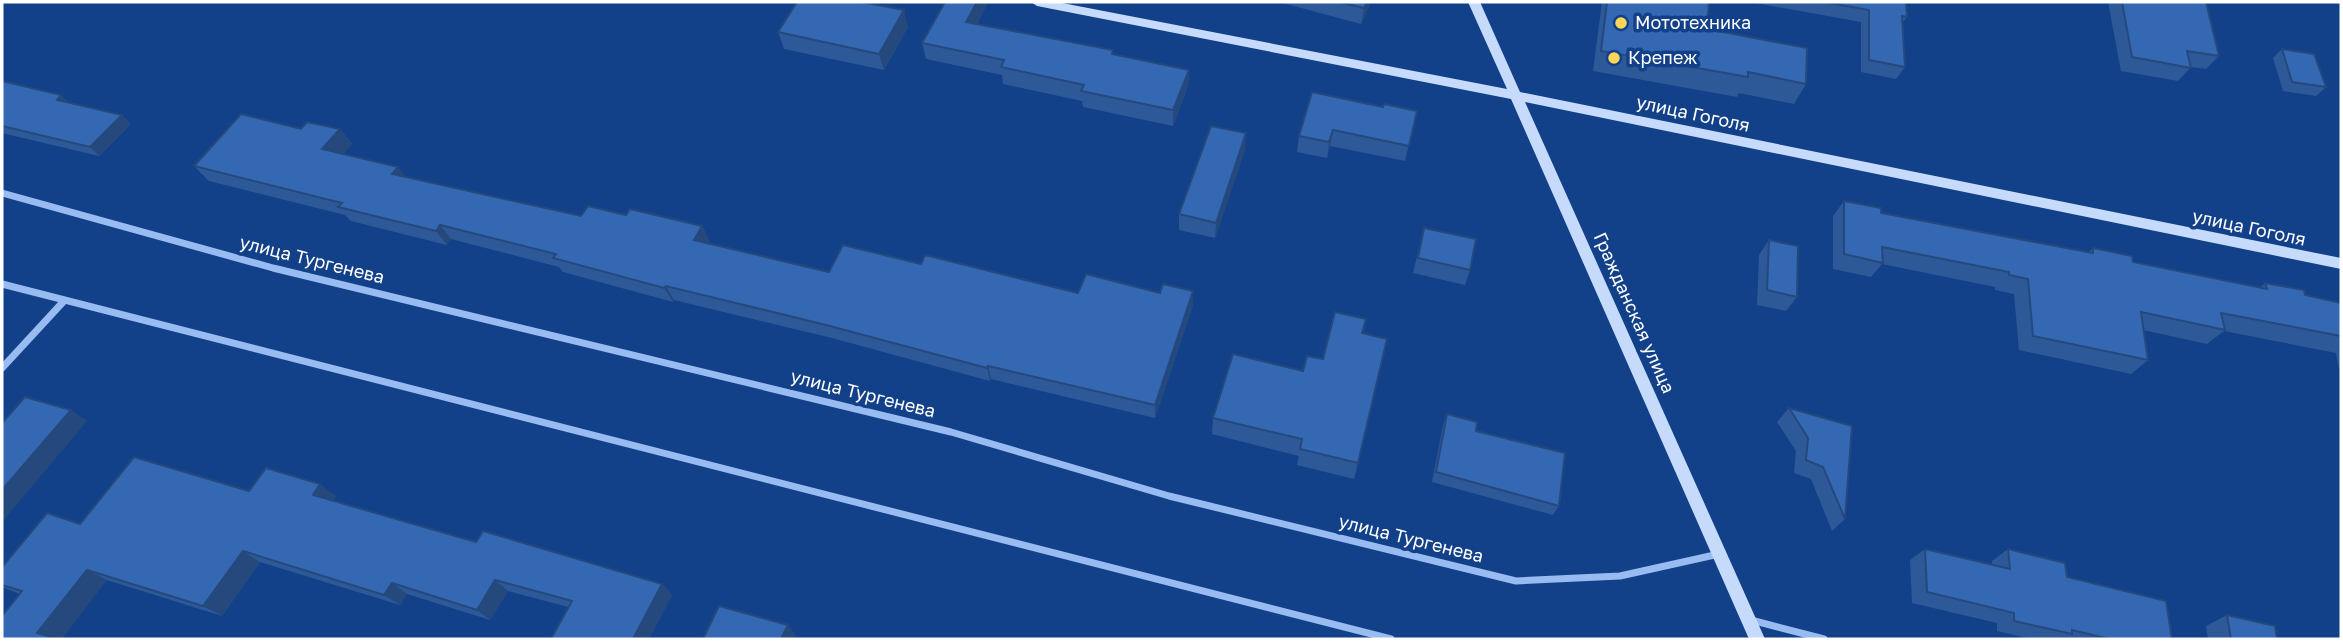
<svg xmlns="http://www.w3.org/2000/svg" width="2343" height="641" font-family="'Golos Text',sans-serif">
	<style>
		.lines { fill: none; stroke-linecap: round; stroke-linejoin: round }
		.minor { stroke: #98bcf1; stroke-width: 7 }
		.secondary { fill: #c6dbfb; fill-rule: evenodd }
		.wall { fill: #2e5999 }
		.shaded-wall { fill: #25497d }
		.building { fill: #3568b2; stroke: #25497d; stroke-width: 2 }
		.poi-dot { fill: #ffd657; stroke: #124189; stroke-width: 2.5 }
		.labels { text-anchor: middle; stroke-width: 7; stroke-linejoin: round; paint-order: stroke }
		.poi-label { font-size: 18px; fill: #fff; stroke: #124189; text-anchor: start }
		.street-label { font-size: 18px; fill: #fff; stroke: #124189 }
	</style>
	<rect width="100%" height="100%" fill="#124189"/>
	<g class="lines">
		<g class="minor">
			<polyline points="2,193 273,268 951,432 1169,496 1516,581 1620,576 1719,554"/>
			<polyline points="2,284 1391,639"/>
			<polyline points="2,368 63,302"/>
			<polyline points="1751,620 1824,639"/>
		</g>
		<polygon class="secondary" points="1031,2 1057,2 1507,89 1468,2 1480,2 1520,92 2341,258 2341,269 1525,102 1765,639 1749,639 1511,99 1037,6"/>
	</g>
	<g class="wall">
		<polygon points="945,2 988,2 977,24 1113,50 1113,54 1189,70 1188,86 1173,126 1083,107 1082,101 1003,84 1002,75 926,59 922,43"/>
		<polygon points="1279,2 1371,2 1361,24"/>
		<polygon points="1602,2 1709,2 1707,29 1806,84 1794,104 1739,93 1737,97 1593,71"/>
		<polygon points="1750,2 1906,2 1907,17 1902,23 1905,67 1896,79 1861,72 1861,22"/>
		<polygon points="2108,2 2206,2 2219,56 2206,69 2191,67 2178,81 2121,71"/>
		<polygon points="908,27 884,70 784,49 778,32"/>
		<polygon points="2282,49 2326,87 2316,96 2283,91 2273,58"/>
		<polygon points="2,81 61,95 68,102 122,115 131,124 99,156 2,133"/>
		<polygon points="1383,107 1417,111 1405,161 1330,146 1327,158 1297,152 1299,136"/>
		<polygon points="340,129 352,144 343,154 406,177 581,216 626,215 702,226 709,240 708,243 829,272 921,264 1078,293 1160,293 1193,291 1193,305 1155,418 991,379 990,381 832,338 674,300 673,302 563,272 559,267 451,239 447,245 351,221 345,215 209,181 194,166"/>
		<polygon points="1245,149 1215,238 1179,230 1179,214"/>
		<polygon points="1844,201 1881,213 2089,252 2093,248 2133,262 2260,288 2265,283 2305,295 2341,303 2341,369 2339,369 2336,353 2224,331 2207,344 2143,330 2148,360 2131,374 2019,350 2014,294 1995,290 1995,287 1882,264 1871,277 1833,269 1833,216"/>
		<polygon points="1424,228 1470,270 1465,285 1413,273"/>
		<polygon points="1769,240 1797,297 1786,311 1757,305 1759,255"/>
		<polygon points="1363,333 1358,463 1354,479 1297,465 1299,456 1212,434 1213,418 1303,371 1323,359"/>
		<polygon points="1789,408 1852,426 1845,519 1832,531 1811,479 1794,473 1796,451 1777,422"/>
		<polygon points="1447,414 1476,431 1559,506 1553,515 1432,482 1443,425"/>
		<polygon points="249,491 336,496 333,501 476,542 662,584 672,595 649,639 551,639 568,607 508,591 490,620 407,594 400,605 260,562 222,616 107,580 20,594 2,587 2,567 80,524"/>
		<polygon points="1925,549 1992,565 1992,561 2008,549 2067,577 2172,639 2032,639 1997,631 1997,623 1912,603 1910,560"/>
		<polygon points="2227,615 2277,639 2208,639 2206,626"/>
	</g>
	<g class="shaded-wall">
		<polygon points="977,2 988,2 969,39 966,22"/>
		<polygon points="1367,2 1371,2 1361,24 1364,8"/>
		<polygon points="904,10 908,27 884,70 879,54"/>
		<polygon points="1189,70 1188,86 1173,126 1173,110"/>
		<polygon points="61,95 70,104 57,100"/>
		<polygon points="122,115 131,124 99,156 90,147"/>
		<polygon points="340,129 352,144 335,164 322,149"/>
		<polygon points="1333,130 1330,146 1327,158 1329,142"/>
		<polygon points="1246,133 1245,149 1215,238 1216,223"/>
		<polygon points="398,167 410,182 392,174"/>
		<polygon points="440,225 451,239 447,245 436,231"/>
		<polygon points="702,226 709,240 701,254 694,240"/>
		<polygon points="666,286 674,300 673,302 664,288"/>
		<polygon points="1193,291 1193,305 1155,418 1155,405"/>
		<polygon points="988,366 991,379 990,381 987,368"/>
		<polygon points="71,410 87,421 2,522 2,490"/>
		<polygon points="320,484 336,496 328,507 313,495"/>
		<polygon points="243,551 260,562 222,616 203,606"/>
		<polygon points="87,570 107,580 62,639 51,639 37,633"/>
		<polygon points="495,580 508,591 490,620 477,610"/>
		<polygon points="392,583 407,594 400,605 384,595"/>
		<polygon points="662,584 672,595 649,639 633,639"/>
		<polygon points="788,625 796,635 794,639 781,639"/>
	</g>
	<g class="building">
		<polygon points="797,2 862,2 904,10 879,54 778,32"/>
		<polygon points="945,2 977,2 966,22 1113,50 1112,54 1189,70 1173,110 1081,91 1084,85 1001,67 1004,60 922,43"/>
		<polygon points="1339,2 1367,2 1364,8"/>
		<polygon points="1607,2 1709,2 1707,29 1807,48 1806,84 1748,72 1748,77 1601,51"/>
		<polygon points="1825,2 1906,2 1907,17 1902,16 1905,67 1869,60 1869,10"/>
		<polygon points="2122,2 2206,2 2219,56 2187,51 2191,68 2132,57"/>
		<polygon points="2282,49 2314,54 2326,87 2292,82"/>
		<polygon points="2,81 61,95 57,100 122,115 90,147 2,126"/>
		<polygon points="1312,92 1383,107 1384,104 1417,111 1409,146 1333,130 1329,142 1299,136"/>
		<polygon points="241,114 301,129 307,122 340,129 322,149 398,167 392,174 581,216 588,206 626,215 630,209 702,226 694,240 829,272 843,245 921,264 925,255 1078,293 1086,274 1160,293 1163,284 1193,291 1155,405 988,366 987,368 826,325 666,286 664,288 553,258 556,254 440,225 436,231 338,207 342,203 194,166"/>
		<polygon points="1211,126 1246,133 1216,223 1179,214"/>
		<polygon points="1844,201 1881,208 1881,213 2093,253 2093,248 2132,256 2133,262 2267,289 2265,283 2304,290 2305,295 2341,303 2341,336 2221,313 2225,330 2141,312 2148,360 2033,336 2028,279 2009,275 2009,272 1882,247 1883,263 1844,254"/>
		<polygon points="1424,228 1476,239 1470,270 1418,258"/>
		<polygon points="1769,240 1798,246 1797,297 1767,290"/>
		<polygon points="1335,312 1366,319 1362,333 1387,339 1358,463 1300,449 1302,439 1213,418 1233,354 1303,371 1307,356 1323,359"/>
		<polygon points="25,397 71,410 2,490 2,423"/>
		<polygon points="1789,408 1852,426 1845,519 1823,467 1806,460 1808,438"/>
		<polygon points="1447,414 1477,422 1476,431 1565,453 1559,506 1436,472"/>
		<polygon points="134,457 249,491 266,468 320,484 313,495 476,542 483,531 662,584 633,639 551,639 572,601 495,580 477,610 392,583 384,595 243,551 203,606 87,570 37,633 58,639 2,639 2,616 22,591 2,585 2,567 47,513 80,524"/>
		<polygon points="1925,549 2010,569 2008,549 2065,563 2067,577 2166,601 2172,639 2109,639 2072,630 2072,634 2014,621 2014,613 1927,592"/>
		<polygon points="719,606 788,625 781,639 703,639"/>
		<polygon points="2227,615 2275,626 2277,639 2231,639"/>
	</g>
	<g class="poi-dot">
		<circle cx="1621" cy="23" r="7"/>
		<circle cx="1614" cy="58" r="7"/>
	</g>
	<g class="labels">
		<g class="poi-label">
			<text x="1635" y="29">Мототехника</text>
			<text x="1628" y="64">Крепеж</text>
		</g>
		<g class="street-label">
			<text transform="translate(1693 114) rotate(12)" y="6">улица Гоголя</text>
			<text transform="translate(2249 228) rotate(12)" y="6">улица Гоголя</text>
			<text transform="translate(312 260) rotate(14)" y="6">улица Тургенева</text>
			<text transform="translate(1634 313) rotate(66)" y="6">Гражданская улица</text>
			<text transform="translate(863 394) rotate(14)" y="6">улица Тургенева</text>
			<text transform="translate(1411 539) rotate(14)" y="6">улица Тургенева</text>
		</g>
	</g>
	<rect width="2343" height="641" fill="none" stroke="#ffffff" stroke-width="7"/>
</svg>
